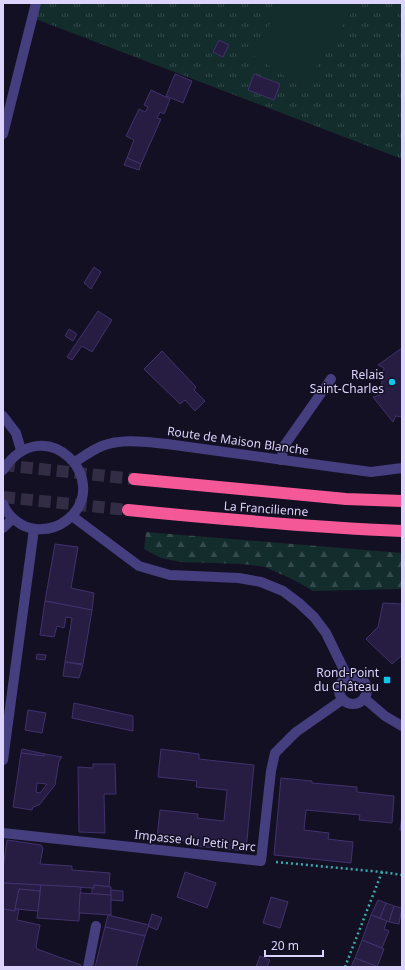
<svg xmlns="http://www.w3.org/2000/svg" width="405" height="970" font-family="'Noto Sans',sans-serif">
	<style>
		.grass { fill: url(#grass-tufts) }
		.forest { fill: url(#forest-firs) }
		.pitch { fill: #132c2c }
		.building { fill: #271d43; stroke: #41316d; fill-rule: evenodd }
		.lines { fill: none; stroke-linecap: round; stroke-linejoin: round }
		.highway-tunnel { stroke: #322d44; stroke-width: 12; stroke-dasharray: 12 6; stroke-linecap: butt }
		.path { stroke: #37acae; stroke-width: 2.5; stroke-dasharray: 2 3; stroke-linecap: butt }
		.minor { stroke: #453e7f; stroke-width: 10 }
		.highway { stroke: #f45897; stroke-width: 12 }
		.poi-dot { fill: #0fc7ed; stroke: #141023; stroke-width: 1.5 }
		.labels { text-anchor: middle; stroke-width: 3; stroke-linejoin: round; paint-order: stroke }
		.poi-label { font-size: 12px; fill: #dcd4fc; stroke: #141023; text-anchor: end }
		.street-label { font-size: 12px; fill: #dcd4fc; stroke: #141023 }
	</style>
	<defs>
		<pattern id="grass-tufts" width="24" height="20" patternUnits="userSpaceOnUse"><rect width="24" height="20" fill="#132c2c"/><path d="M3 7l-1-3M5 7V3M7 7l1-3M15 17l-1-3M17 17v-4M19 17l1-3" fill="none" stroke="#354a4c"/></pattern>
		<pattern id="forest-firs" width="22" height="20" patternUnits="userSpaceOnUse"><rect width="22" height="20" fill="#132c2c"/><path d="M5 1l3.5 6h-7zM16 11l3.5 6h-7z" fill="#354a4c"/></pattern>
	</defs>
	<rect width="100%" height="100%" fill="#141023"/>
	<polygon class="grass" points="36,3 402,3 402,159 33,18"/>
	<polygon class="forest" points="146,532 402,553 402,589 313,591 292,579 265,567 243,564 180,562 161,558 144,549"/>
	<polygon class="pitch" points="283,3 357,3 303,88 251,54"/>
	<g class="building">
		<polygon points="219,40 229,45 223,57 213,52"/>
		<polygon points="175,74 192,81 183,103 166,96"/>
		<polygon points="254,74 280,84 274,100 248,90"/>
		<polygon points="151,90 170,99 164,114 160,112 157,118 161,119 141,164 127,158 134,140 126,136 139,109 145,112 148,107 144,105"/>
		<polygon points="127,158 141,164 139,170 124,165"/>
		<polygon points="94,267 101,272 91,289 84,283"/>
		<polygon points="98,311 112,320 92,352 82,346 72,360 67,357"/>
		<polygon points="69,329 77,334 73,341 65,336"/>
		<polygon points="402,348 402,417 396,416 393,422 373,397 380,395 384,368 378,365"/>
		<polygon points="162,351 196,387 194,390 205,401 195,411 185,400 180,404 144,369"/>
		<polygon points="55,544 78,547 71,588 94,593 92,610 45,601"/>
		<polygon points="45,601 92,610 83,664 65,662 72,618 66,617 64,628 57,626 54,637 40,635"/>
		<polygon points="383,603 402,604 402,655 392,664 366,639 378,627"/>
		<polygon points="37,654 46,655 45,660 36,659"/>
		<polygon points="65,662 83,665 79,678 63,676"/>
		<polygon points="74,703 133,716 133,731 72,718"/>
		<polygon points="28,710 46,713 42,733 25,730"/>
		<polygon points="22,749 45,754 44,756 21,753"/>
		<polygon points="161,749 199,754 199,759 254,765 246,851 195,846 195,842 157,838 160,810 198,814 197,818 224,821 227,790 196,787 197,781 158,777"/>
		<path d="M 21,753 L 44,756 L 45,754 L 62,757 L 59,761 L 55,785 L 39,805 L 33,807 L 32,810 L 13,807 ZM 37,783 L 47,784 L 40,793 L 36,792 Z"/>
		<polygon points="93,764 115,764 116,794 104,794 105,833 79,832 78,767 93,768"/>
		<polygon points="281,778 312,781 312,783 357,787 357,792 394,796 392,823 359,820 360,815 306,810 304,830 329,833 328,839 353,842 351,863 274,855"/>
		<polygon points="402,815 402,831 400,830"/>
		<polygon points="7,840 41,845 43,848 40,864 72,866 72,870 110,873 109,887 94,885 94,888 92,888 3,883 3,868"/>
		<polygon points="185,872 216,883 207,908 177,897"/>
		<polygon points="3,883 41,885 40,891 19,889 15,911 3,909"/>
		<polygon points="41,885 81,887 79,921 37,918"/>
		<polygon points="94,885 111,887 111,895 92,894 92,888 94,888"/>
		<polygon points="19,889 40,891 38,911 15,909"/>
		<polygon points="111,890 123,891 123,901 111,900"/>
		<polygon points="80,893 111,895 111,915 79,913"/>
		<polygon points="271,897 288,902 280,928 263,923"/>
		<polygon points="378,900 386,903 380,918 371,915"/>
		<polygon points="386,903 394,906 389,922 380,918"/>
		<polygon points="394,906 402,908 399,924 389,922"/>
		<polygon points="3,909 15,911 15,909 19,909 17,920 40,925 36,946 37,949 81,965 80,967 3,967"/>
		<polygon points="152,914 162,918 157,930 148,926"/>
		<polygon points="108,915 149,925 145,936 105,927"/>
		<polygon points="371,915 387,921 384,929 389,931 382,948 362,940"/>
		<polygon points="105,927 145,936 136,967 95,967"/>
		<polygon points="362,940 384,949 377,967 355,958"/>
		<polygon points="260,956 270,960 267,967 256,967"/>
		<polygon points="355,958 376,966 377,967 351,967"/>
	</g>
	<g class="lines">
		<g class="highway-tunnel">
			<polyline points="3,465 134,479"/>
			<polyline points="3,497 128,510"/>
		</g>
		<g class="path">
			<polyline points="276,862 382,872 402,875"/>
			<polyline points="345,967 382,872"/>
		</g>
		<g class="minor">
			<polyline points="3,134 36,3"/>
			<polyline points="3,416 16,433 21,450"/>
			<polyline points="281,460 284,446 331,379"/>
			<path d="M 75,462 C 83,457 92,450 102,446 C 122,438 146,442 167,444 L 371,472 L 402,468"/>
			<path d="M 3,470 C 45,407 115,482 67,520 C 58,527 47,530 36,529 C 22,528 8,517 3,504"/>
			<polyline points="72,516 139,566 170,575 239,578 261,582 283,591 299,603 314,617 326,633 347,676"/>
			<polyline points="3,528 12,519"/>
			<circle cx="353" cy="690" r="14"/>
			<polyline points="364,698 385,716 402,726"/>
			<polyline points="3,760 34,529"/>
			<polyline points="3,833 261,861 271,771 275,753 296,732 342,700"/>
			<polyline points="88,967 96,926"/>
		</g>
		<g class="highway">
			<polyline points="134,479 346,499 402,501"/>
			<path d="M 128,510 C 219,519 310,527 402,531"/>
		</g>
	</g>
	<g class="poi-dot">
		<circle cx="392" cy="382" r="4"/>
		<rect x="383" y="676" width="8" height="8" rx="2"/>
	</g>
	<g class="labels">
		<g class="poi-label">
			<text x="384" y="379">Relais<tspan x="384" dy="14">Saint-Charles</tspan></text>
			<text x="379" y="677">Rond-Point<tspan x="379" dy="14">du Château</tspan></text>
		</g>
		<g class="street-label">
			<text transform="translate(238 441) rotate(8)" y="4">Route de Maison Blanche</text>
			<text transform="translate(266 509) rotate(4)" y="4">La Francilienne</text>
			<text transform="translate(195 841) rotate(6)" y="4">Impasse du Petit Parc</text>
		</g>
	</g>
	<rect width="405" height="970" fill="none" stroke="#dcd4fc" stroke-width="8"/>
	<path d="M265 950v6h58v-6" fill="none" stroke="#dcd4fc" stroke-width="2"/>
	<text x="271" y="950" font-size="12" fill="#dcd4fc" stroke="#141023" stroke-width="3" paint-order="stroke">20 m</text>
</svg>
